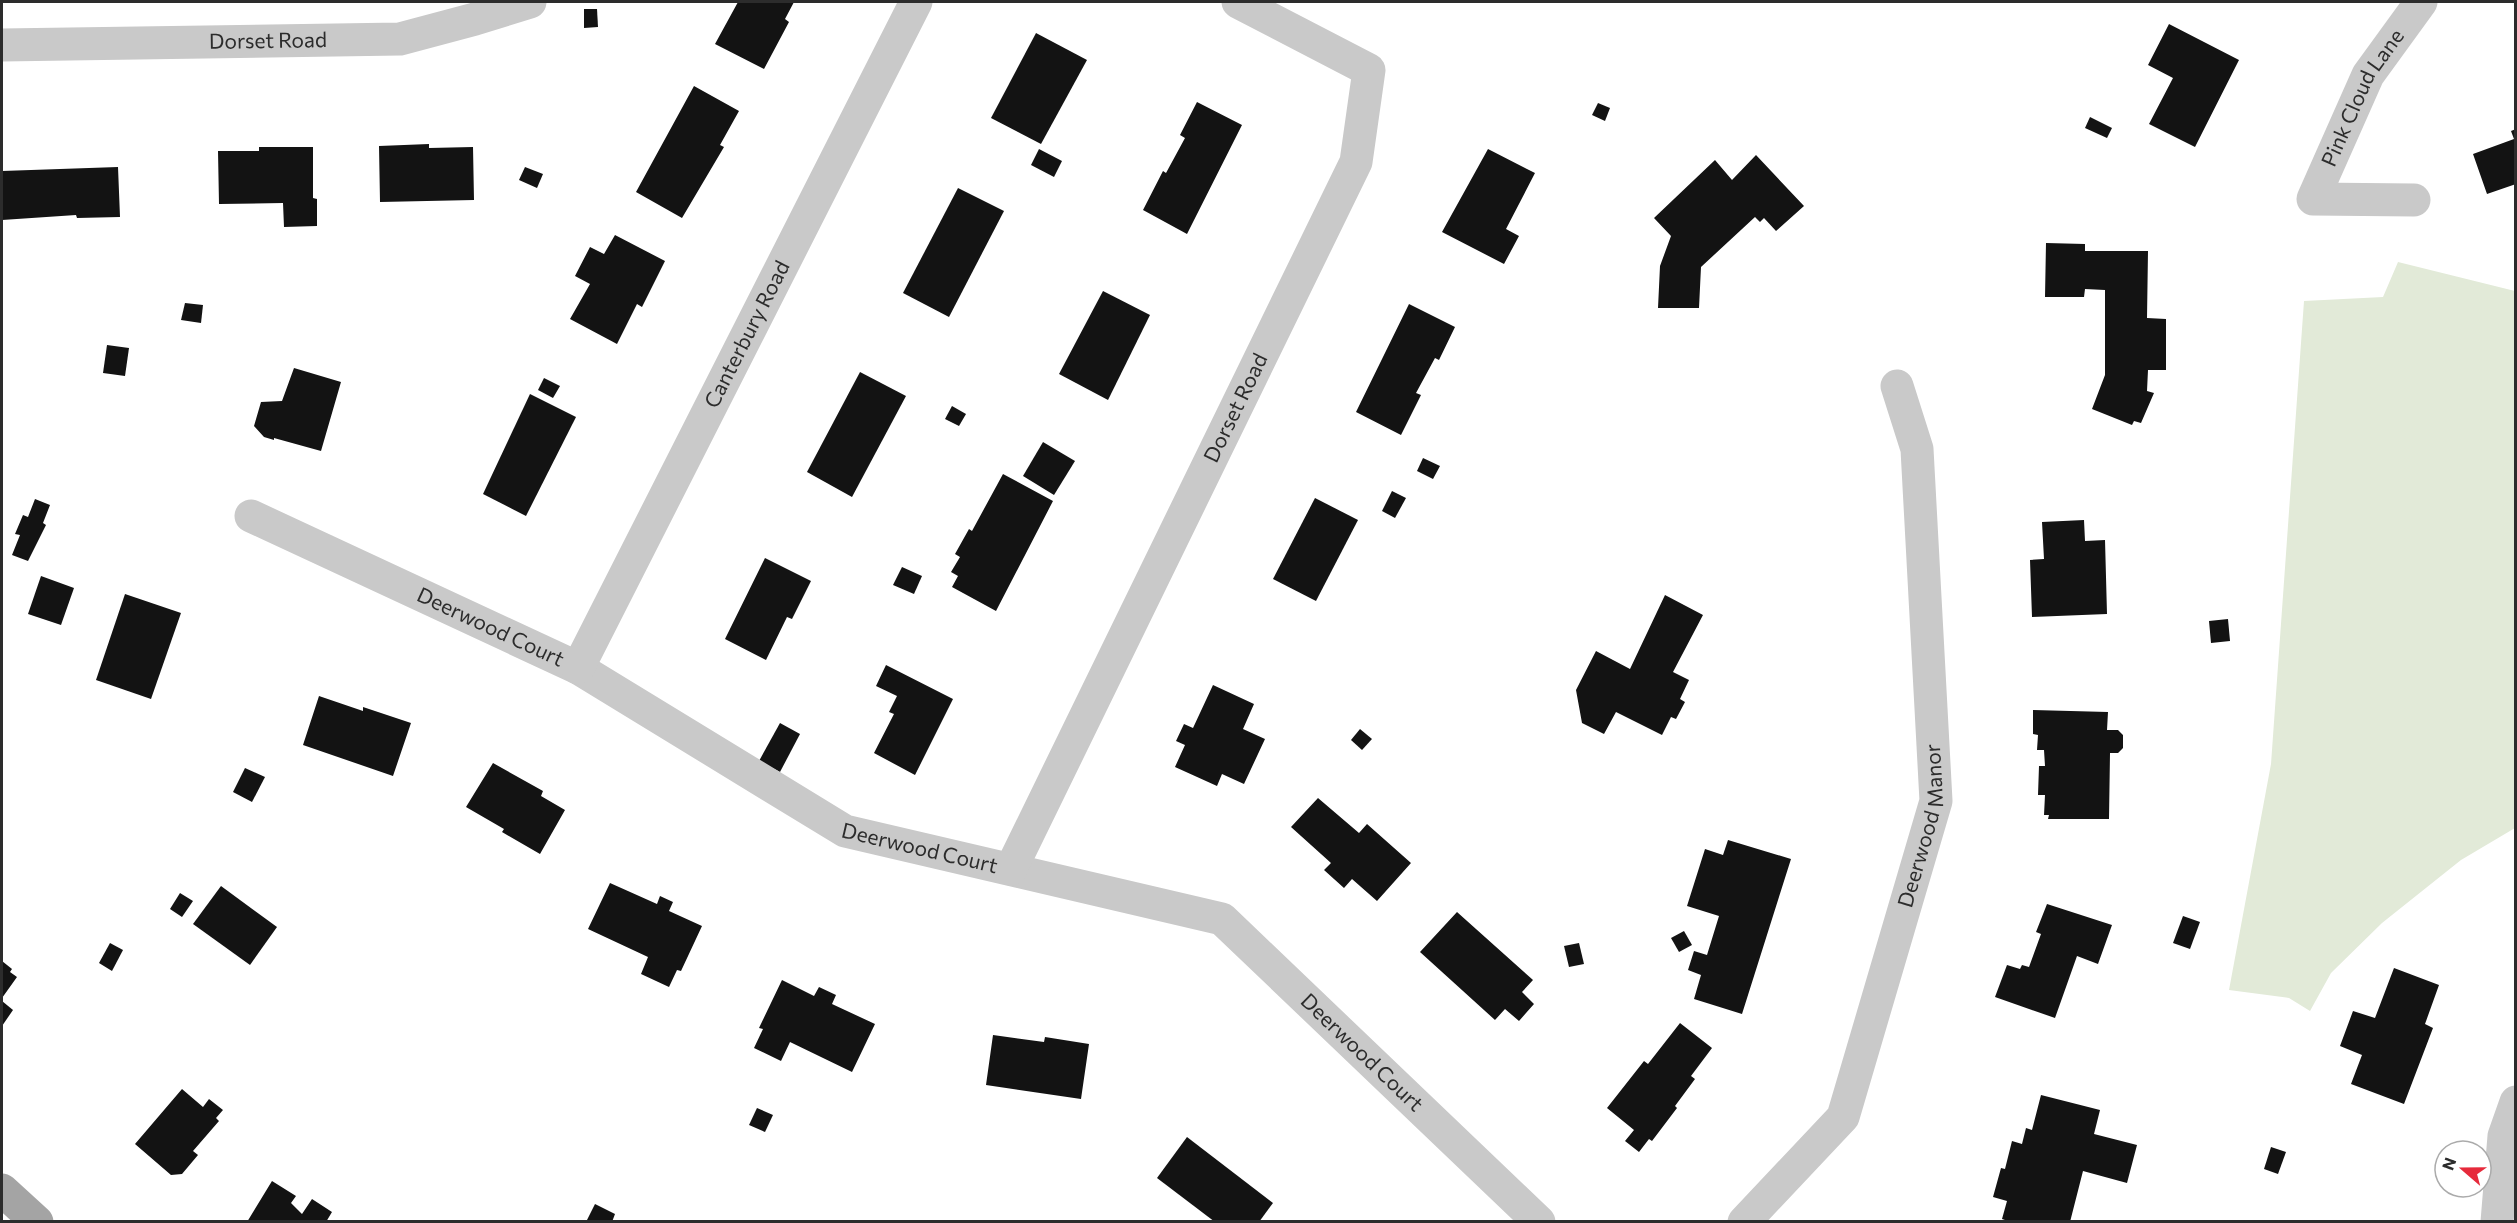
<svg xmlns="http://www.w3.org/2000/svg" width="2517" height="1223" font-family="Commissioner,sans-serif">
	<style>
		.green { fill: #e2ead8 }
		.building { fill: #131313 }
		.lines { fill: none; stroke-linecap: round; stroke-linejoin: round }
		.minor { stroke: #c9c9c9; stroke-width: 33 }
		.major { stroke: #a4a4a4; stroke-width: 33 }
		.labels { text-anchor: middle; stroke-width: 6; stroke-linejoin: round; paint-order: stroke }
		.street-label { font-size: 21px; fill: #2c2c2c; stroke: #fff }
	</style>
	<rect width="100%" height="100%" fill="#fff"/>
	<polygon class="green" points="2398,262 2515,291 2515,828 2461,860 2382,923 2331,973 2310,1011 2289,998 2229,990 2271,764 2304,301 2383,297"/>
	<g class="building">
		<polygon points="738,2 794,2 785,19 789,22 764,69 715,44"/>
		<polygon points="584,9 597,9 598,27 584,28"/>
		<polygon points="2169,24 2239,60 2195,147 2149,124 2173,78 2148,65"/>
		<polygon points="1036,33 1087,60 1041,144 991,118"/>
		<polygon points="694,86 739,111 720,145 724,147 682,218 636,192"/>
		<polygon points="1197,102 1242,125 1187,234 1143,210 1163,171 1166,173 1185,138 1180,135"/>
		<polygon points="1598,103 1610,108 1605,121 1592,115"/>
		<polygon points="2090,117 2112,128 2107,138 2085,128"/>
		<polygon points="2516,129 2516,184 2487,194 2473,154 2514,139 2511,131"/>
		<polygon points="429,144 429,148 473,147 474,200 380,202 379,146"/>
		<polygon points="259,147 313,147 313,198 317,199 317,226 284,227 283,203 219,204 218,151 259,151"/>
		<polygon points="1039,149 1062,161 1054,177 1031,165"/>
		<polygon points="1488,149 1535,173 1506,229 1519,236 1504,264 1442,232"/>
		<polygon points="1756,155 1804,206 1776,231 1764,218 1760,222 1755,217 1701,267 1699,308 1658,308 1660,266 1671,236 1654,218 1715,160 1732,180"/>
		<polygon points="118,167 120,217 77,218 76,215 2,220 2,171"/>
		<polygon points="525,167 543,174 537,188 519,180"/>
		<polygon points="958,188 1004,211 949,317 903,293"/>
		<polygon points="615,235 665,261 642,307 637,304 617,344 570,319 590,284 575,276 590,247 604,254"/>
		<polygon points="2046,243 2085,244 2085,251 2148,251 2147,318 2166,319 2166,370 2148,370 2147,391 2154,393 2141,423 2134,421 2132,425 2092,409 2105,375 2105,290 2085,289 2084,297 2045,297"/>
		<polygon points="1103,291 1150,315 1108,400 1059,374"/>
		<polygon points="185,303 203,305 201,323 181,320"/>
		<polygon points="1409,304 1455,327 1439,360 1435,358 1416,393 1421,395 1401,435 1356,412"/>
		<polygon points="107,345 129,348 125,376 103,373"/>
		<polygon points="294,368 341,382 321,451 274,438 274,440 264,437 254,426 261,402 282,401"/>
		<polygon points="860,372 906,396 852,497 807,472"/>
		<polygon points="544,378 560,386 553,398 538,390"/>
		<polygon points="530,394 576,417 526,516 483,494"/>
		<polygon points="952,406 966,414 959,426 945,419"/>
		<polygon points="1043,442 1075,461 1054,495 1023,476"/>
		<polygon points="1423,458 1440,466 1433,479 1417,471"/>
		<polygon points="1003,474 1053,501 996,611 952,587 958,576 951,572 960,557 955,554 969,529 972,531"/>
		<polygon points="1392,491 1406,498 1395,518 1382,511"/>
		<polygon points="1315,498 1358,520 1316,601 1273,579"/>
		<polygon points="35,499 50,505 43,523 46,525 28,561 12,555 20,535 15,534 23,515 28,517"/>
		<polygon points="2084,520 2085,541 2105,540 2107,614 2032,617 2030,560 2044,559 2042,522"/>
		<polygon points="765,558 811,581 792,619 787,617 766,660 725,639"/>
		<polygon points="902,567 922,576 914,594 893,585"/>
		<polygon points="41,576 74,588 61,625 28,614"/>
		<polygon points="125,594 181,613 151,699 96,680"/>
		<polygon points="1665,595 1703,615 1673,672 1689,680 1680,699 1685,702 1676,719 1671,717 1662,735 1616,712 1604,734 1582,723 1576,690 1596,651 1630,669"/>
		<polygon points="2228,619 2230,641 2211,643 2209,621"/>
		<polygon points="886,665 953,699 915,775 874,753 894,714 889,712 897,696 876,686"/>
		<polygon points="1213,685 1254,704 1243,729 1265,739 1244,784 1222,774 1217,786 1175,767 1185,745 1176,741 1184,724 1193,728"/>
		<polygon points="319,696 363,711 363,707 411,723 393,776 303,745"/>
		<polygon points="2033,710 2108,712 2107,730 2118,730 2123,735 2123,748 2118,753 2110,753 2109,819 2048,819 2049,815 2044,815 2045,795 2038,795 2039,766 2045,766 2044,750 2037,750 2038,735 2033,734"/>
		<polygon points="780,723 800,734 780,772 759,761"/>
		<polygon points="1360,729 1372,739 1362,750 1351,740"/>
		<polygon points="493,763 543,791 541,796 565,810 540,854 502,832 504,829 466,807"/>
		<polygon points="245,768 265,777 252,802 233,792"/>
		<polygon points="1318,798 1359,833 1367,824 1411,863 1377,901 1352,879 1344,888 1324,870 1331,863 1291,827"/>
		<polygon points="1728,840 1791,859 1742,1014 1694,999 1701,975 1688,970 1694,951 1707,955 1719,916 1687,906 1705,849 1723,855"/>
		<polygon points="610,883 657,904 660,896 673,902 669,911 702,926 681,971 677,970 669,987 641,974 648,957 588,929"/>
		<polygon points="221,886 277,927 250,965 193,924"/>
		<polygon points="180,893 193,901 182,917 170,909"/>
		<polygon points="2047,904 2112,925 2098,964 2077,956 2055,1018 1995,997 2007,965 2020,969 2022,965 2029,967 2041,934 2036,932"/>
		<polygon points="1457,912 1533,980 1522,992 1534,1004 1519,1021 1505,1009 1495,1020 1420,952"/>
		<polygon points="2183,916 2200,922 2190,949 2173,943"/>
		<polygon points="1684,931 1692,945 1679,952 1671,938"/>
		<polygon points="110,943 123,950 112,971 99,963"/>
		<polygon points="1579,943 1584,964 1569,967 1564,946"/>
		<polygon points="2,961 12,969 10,972 17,977 2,998"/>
		<polygon points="2394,968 2439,985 2425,1024 2433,1028 2404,1104 2351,1084 2362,1055 2340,1046 2353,1011 2375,1018"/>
		<polygon points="782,980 814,996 819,987 836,995 832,1004 875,1024 852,1072 790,1042 781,1061 754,1048 763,1029 759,1028"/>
		<polygon points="2,1001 13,1010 2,1026"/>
		<polygon points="1680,1023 1712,1048 1691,1076 1695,1079 1675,1106 1677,1108 1652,1141 1649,1139 1639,1152 1625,1141 1634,1130 1607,1108 1644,1061 1648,1064"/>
		<polygon points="993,1035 1044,1042 1045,1037 1089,1044 1081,1099 986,1085"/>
		<polygon points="182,1089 203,1107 209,1099 223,1110 216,1118 219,1121 193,1151 198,1155 182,1174 171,1175 135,1144"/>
		<polygon points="2041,1095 2100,1110 2094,1134 2137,1145 2127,1183 2083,1171 2070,1222 2011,1222 2002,1219 2007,1201 1993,1197 2001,1168 2005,1169 2012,1141 2022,1144 2026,1128 2032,1130"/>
		<polygon points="757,1108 773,1115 765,1132 749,1125"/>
		<polygon points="1187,1137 1273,1203 1259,1222 1215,1222 1157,1178"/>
		<polygon points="2271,1147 2286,1152 2278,1174 2264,1169"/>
		<polygon points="272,1181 296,1196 291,1203 302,1214 312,1199 332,1212 326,1222 247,1222"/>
		<polygon points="595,1204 615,1214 612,1222 586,1222"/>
	</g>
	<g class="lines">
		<g class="minor">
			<path id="s1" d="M 2,45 L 400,39 L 475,19 L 530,2"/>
			<path id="s2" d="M 2414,200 L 2313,199 L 2368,75 L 2421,2"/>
			<path id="s3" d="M 251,516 L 578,668 L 845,831 L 1222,919 L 1539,1222"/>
			<path id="s4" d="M 578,668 L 916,2"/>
			<path id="s5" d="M 1011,869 L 1356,162 L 1369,70 L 1238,2"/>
			<path id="s6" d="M 1744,1222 L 1843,1117 L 1936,801 L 1917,449 L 1897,386"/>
			<polyline points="2497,1222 2504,1136 2516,1102"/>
		</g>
		<polyline class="major" points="2,1190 37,1222"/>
	</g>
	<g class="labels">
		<g class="street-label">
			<text dy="7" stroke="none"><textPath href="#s1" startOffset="266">Dorset Road</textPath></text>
			<text dy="7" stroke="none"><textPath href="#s2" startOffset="214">Pink Cloud Lane</textPath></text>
			<text dy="7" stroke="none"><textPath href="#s4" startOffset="374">Canterbury Road</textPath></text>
			<text dy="7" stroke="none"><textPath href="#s5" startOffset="513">Dorset Road</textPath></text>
			<text dy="7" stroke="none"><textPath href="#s3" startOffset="264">Deerwood Court</textPath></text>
			<text dy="7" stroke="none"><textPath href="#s6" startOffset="447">Deerwood Manor</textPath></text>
			<text dy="7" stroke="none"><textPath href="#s3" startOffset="750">Deerwood Court</textPath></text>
			<text dy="7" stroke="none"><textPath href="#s3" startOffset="1254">Deerwood Court</textPath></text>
		</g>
	</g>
	<rect width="2517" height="1223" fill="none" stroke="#2c2c2c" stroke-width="6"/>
	<g transform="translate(2463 1169) rotate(290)"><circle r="28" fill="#ffffff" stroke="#ababab" stroke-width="1.5"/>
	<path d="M0-4.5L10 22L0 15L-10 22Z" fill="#e62a3b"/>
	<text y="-9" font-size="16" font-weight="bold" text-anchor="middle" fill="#2c2c2c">N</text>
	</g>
</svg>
